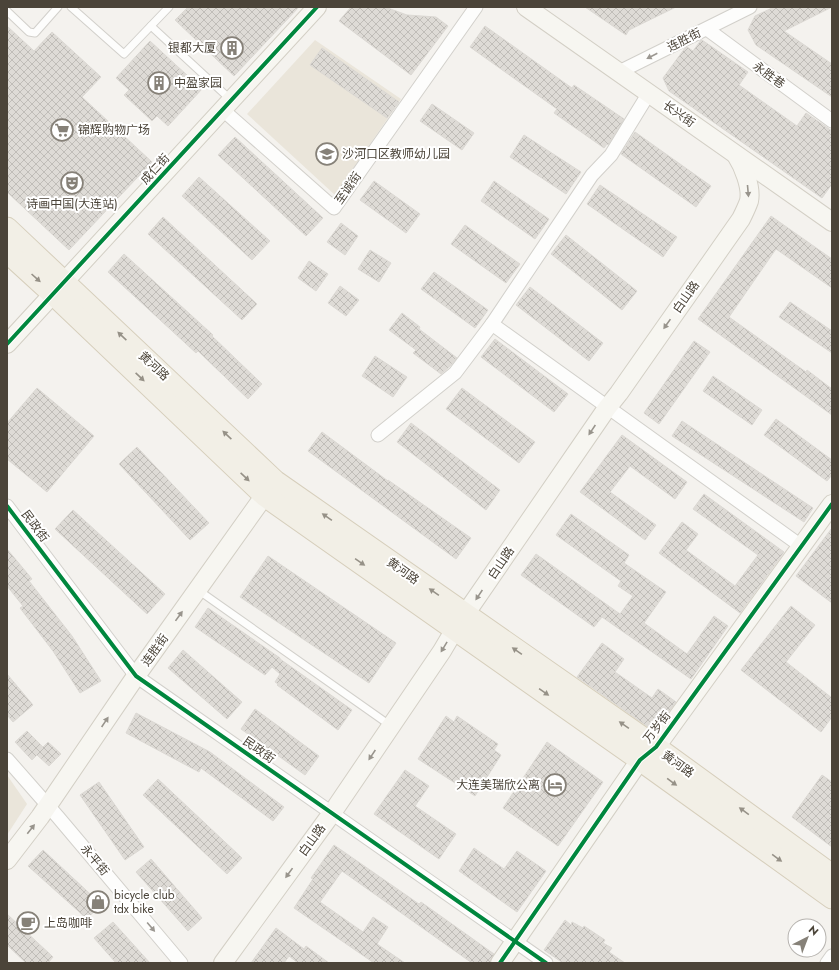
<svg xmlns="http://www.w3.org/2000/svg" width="839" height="970" font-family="Jost,'Noto Sans SC',sans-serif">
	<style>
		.education { fill: #eae5da }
		.building { fill: url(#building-cross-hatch); stroke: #dcd9d4 }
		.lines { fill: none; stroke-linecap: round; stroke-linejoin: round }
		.lane-casing { stroke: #d2d0cb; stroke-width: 9 }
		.street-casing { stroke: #d2d0cb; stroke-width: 15 }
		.secondary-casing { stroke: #d3cfc5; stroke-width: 20 }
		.primary-casing { stroke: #d6cebb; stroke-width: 23 }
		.lane { stroke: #fdfdfc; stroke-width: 7 }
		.street { stroke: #fdfdfc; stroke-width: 13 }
		.secondary { stroke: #f7f6f1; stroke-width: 18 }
		.primary { stroke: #f2efe6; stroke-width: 21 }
		.cycleway-casing { stroke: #fff; stroke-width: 6 }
		.cycleway { stroke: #00873e; stroke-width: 4 }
		.oneway { fill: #9b9791 }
		.oneway2 { fill: #98948c }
		.oneway3 { fill: #969187 }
		.labels { text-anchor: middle; stroke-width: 4; stroke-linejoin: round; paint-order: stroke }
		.street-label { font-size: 12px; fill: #4b4439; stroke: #fff }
		.poi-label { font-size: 12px; fill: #4b4439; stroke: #fff; text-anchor: start }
	</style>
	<defs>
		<pattern id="building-cross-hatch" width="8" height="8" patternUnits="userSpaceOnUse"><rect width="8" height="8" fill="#dedbd6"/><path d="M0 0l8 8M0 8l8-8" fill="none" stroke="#c0bdb8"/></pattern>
	</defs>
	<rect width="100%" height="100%" fill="#f4f2ee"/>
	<g class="education">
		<polygon points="315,40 401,99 335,195 247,114"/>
		<polygon points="7,775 27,804 7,835"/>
	</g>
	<g class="building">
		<polygon points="188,7 299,7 234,76 175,20"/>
		<polygon points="351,7 385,7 407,15 436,17 448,26 411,75 339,21"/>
		<polygon points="585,7 676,7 629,30 626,35"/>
		<polygon points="774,7 832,7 784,31 832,64 832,97 756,45 748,30 755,16"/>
		<polygon points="7,26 34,51 52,32 101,77 82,97 152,162 69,250 7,192"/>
		<polygon points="485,26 572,88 574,85 624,119 608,145 607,144 604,148 554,113 557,109 470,47"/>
		<polygon points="701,40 702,40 748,72 739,85 797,126 806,113 832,131 832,184 822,198 669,91 663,78 685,48 687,47 693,51"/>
		<polygon points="150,41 202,89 168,126 157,116 152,121 124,95 129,90 116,78"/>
		<polygon points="322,48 399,102 387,118 310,65"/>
		<polygon points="432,104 474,133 462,150 420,121"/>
		<polygon points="635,132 711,186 696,207 621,154"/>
		<polygon points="524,135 581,172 566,194 510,157"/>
		<polygon points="235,137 323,218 306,236 218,155"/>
		<polygon points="199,177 270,241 252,260 182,196"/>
		<polygon points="374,181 420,214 406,233 360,200"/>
		<polygon points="494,181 549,219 535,239 481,201"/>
		<polygon points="600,185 677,237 663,257 587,204"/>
		<polygon points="771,216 832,259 832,288 776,249 729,317 806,372 807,370 832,389 832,415 698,319"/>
		<polygon points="163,217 257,304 242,320 148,234"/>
		<polygon points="341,223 358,236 345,255 327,242"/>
		<polygon points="465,225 520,264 506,283 451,244"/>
		<polygon points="566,235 637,291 622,310 551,254"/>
		<polygon points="370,250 391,263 379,282 358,269"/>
		<polygon points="124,254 213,335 212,336 262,384 248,399 198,351 196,353 108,272"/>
		<polygon points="309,261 328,274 316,291 298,278"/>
		<polygon points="434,272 488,310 475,328 421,289"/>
		<polygon points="340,286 359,300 346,316 328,303"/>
		<polygon points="530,287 603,343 589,361 516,305"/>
		<polygon points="790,302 832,331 832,353 779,317"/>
		<polygon points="402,313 420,327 419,329 457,358 449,367 441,374 413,353 416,350 389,330"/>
		<polygon points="495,339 568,394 554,412 481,357"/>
		<polygon points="694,341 710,352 659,424 644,413"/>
		<polygon points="375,356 407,377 393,397 362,376"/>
		<polygon points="713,376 762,410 752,425 703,391"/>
		<polygon points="37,388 94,436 47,492 7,459 7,423"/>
		<polygon points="462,388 535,442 519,463 446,409"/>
		<polygon points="776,419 832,460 832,475 827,481 764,435"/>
		<polygon points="682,421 813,508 804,522 672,436"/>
		<polygon points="411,423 500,490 486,510 397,442"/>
		<polygon points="322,432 388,481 388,480 471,538 456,559 308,451"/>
		<polygon points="622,435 687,482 675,499 630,466 610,492 656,525 645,540 580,492"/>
		<polygon points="137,447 209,523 190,540 119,464"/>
		<polygon points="704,494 784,552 740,613 659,553 682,522 698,534 686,550 735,586 758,555 693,509"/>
		<polygon points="73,510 165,594 147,614 55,529"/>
		<polygon points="571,514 629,555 624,563 666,592 644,623 687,654 714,616 728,626 691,679 602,617 594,627 521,575 536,554 620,614 633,596 618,586 621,581 556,535"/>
		<polygon points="832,528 832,603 796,576"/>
		<polygon points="7,549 32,579 29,581 72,636 101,681 80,693 53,651 20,608 23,606 7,586"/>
		<polygon points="268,556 396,643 369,683 240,597"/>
		<polygon points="791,606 815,625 786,662 832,698 832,717 821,732 741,670"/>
		<polygon points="208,608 280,658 280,659 352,710 338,730 277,685 278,684 275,682 280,674 272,667 265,675 195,627"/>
		<polygon points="602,643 624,659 615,672 652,698 658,689 676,702 654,731 577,677"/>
		<polygon points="183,650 242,702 227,719 168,668"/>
		<polygon points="7,674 33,705 13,722 7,715"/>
		<polygon points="255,709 319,756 305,775 241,729"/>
		<polygon points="136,713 210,752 284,807 273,821 201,768 199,772 126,733"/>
		<polygon points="446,716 454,722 457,716 498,744 494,750 501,755 475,796 418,759"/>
		<polygon points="27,731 43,747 48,742 61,754 49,766 37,755 32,760 15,742"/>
		<polygon points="547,742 603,782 558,846 503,808"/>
		<polygon points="405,770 429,786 415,806 456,834 439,859 374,814"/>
		<polygon points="822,775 832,782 832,847 792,817"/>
		<polygon points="158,779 242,858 227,874 143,795"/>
		<polygon points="99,782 144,847 125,860 80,795"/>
		<polygon points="334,845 419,904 421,902 494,954 490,963 472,963 342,871 320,902 363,932 373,917 388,927 377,944 405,963 374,963 294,908 313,879 311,878"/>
		<polygon points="474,848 504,869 517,851 546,871 517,912 459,871"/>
		<polygon points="43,850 101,904 87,919 28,866"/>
		<polygon points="151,859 202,918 188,931 136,872"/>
		<polygon points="7,914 53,957 48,963 26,963 7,945"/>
		<polygon points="565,920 571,925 572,922 583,928 584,926 605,940 603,943 612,948 609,952 625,963 563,963 544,950"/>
		<polygon points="113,922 150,963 116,963 94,938"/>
		<polygon points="276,928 304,949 306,946 329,963 298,963 289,956 284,963 251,963"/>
	</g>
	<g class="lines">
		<g class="lane-casing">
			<g id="lane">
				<polyline points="71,7 124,54 169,7"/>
				<polyline points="7,11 29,32 35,33 58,7"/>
				<polyline points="151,26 231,100"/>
				<polyline points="198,590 391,726"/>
			</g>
		</g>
		<g class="street-casing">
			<g id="street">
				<polyline points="707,29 832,121"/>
				<polyline points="619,72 750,7"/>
				<polyline points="223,110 334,208 476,7"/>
				<polyline points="492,324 801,546"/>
				<polyline points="378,435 455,373 492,324 592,175 611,155 649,93"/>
				<polyline points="7,506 136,676 546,963"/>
				<polyline points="7,759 58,817 181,963"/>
				<polyline points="827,963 832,956"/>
			</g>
		</g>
		<g class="secondary-casing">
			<g id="secondary">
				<polyline points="526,7 832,222"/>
				<polyline points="7,344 317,7"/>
				<polyline points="7,860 40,817 136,676 272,485"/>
				<path d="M 223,963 L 332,813 L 442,651 L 455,629 L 607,408 L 619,393 L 741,219 C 744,213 747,207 749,201 C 752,187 743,166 736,155"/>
				<polyline points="500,963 640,760 656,747 832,504"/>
			</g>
		</g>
		<g class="primary-casing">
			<g id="primary">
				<polyline points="7,228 275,481 656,747 832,875"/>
				<polyline points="7,252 53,294 265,496 640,760 832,898"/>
			</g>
		</g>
		<use href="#lane" class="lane"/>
		<use href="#street" class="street"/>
		<use href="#secondary" class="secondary"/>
		<use href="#primary" class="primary"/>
		<g class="cycleway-casing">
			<g id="cycleway">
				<polyline points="7,344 317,7"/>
				<polyline points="7,506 136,676 546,963"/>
				<polyline points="500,963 640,760 656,747 832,504"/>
			</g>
		</g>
		<use href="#cycleway" class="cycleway"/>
	</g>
	<defs><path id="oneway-solid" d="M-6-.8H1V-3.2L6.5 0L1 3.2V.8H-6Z"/></defs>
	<g class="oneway">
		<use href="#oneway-solid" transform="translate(652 56) rotate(153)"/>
		<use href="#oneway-solid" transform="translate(151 927) rotate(50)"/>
	</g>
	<g class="oneway2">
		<use href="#oneway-solid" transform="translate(748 191) rotate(85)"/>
		<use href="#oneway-solid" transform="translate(667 324) rotate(125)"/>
		<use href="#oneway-solid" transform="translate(592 430) rotate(124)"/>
		<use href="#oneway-solid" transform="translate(479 595) rotate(124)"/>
		<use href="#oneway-solid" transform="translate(179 616) rotate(-54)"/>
		<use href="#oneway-solid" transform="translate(444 647) rotate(121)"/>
		<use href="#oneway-solid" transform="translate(105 722) rotate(-56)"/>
		<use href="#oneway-solid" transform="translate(372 755) rotate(124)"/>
		<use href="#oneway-solid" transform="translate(31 829) rotate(-52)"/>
		<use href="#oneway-solid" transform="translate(289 873) rotate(126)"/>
	</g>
	<g class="oneway3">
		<use href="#oneway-solid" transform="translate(36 278) rotate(42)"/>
		<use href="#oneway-solid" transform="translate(122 336) rotate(-137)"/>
		<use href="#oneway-solid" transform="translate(140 377) rotate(43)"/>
		<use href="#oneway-solid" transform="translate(227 435) rotate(-137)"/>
		<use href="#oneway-solid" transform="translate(245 477) rotate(43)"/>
		<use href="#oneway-solid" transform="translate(327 517) rotate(-145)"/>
		<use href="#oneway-solid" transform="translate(360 562) rotate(35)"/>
		<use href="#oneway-solid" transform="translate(434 592) rotate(-145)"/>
		<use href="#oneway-solid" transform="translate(517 651) rotate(-145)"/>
		<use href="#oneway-solid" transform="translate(544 692) rotate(35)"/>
		<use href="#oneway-solid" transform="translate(624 725) rotate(-145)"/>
		<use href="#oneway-solid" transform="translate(672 782) rotate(36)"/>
		<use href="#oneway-solid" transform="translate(744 811) rotate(-144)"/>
		<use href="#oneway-solid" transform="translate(777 858) rotate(36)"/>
	</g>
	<defs>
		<g id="building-ring" transform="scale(1.15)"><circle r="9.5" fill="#fff" stroke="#868178" stroke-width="1.5"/><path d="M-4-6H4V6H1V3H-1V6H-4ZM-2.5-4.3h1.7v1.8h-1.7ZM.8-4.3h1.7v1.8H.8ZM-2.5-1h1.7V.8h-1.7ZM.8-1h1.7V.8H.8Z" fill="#868178"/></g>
		<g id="supermarket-ring" transform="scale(1.15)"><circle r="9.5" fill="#fff" stroke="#868178" stroke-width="1.5"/><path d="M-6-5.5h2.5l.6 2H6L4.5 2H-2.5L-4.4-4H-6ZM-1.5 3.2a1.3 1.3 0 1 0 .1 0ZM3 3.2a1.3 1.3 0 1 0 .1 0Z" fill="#868178"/></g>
		<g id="school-ring" transform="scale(1.15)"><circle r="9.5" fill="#fff" stroke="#868178" stroke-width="1.5"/><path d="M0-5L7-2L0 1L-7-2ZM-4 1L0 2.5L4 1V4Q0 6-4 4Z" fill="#868178"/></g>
		<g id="theatre-ring" transform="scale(1.15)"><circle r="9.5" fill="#fff" stroke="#868178" stroke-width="1.5"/><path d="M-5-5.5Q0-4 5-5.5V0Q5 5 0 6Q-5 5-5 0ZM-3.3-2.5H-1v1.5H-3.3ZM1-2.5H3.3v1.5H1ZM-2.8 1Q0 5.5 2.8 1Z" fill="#868178"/></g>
		<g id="hotel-ring" transform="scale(1.15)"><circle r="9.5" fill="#fff" stroke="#868178" stroke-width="1.5"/><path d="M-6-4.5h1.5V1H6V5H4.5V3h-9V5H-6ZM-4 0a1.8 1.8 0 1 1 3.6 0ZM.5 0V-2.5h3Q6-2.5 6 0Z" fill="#868178"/></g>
		<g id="shop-ring" transform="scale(1.15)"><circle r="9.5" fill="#fff" stroke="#868178" stroke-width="1.5"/><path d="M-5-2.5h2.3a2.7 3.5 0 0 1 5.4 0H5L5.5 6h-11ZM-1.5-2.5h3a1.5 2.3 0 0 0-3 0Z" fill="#868178"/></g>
		<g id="cafe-ring" transform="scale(1.15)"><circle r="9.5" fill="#fff" stroke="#868178" stroke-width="1.5"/><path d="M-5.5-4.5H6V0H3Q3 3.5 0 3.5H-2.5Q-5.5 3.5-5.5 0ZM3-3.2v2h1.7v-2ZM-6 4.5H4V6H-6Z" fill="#868178"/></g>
	</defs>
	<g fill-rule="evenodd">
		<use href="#building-ring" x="232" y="48"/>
		<use href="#building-ring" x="159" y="83"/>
		<use href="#supermarket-ring" x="62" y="130"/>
		<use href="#school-ring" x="327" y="154"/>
		<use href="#theatre-ring" x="72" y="183"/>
		<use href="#hotel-ring" x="555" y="785"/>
		<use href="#shop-ring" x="98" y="902"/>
		<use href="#cafe-ring" x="28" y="923"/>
	</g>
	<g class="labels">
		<g class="street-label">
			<text transform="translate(684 40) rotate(-27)" y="4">连胜街</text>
			<text transform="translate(769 75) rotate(36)" y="4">永胜巷</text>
			<text transform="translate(679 114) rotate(35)" y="4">长兴街</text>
			<text transform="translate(155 169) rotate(-47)" y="4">成仁街</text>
			<text transform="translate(348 188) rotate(-55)" y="4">至诚街</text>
			<text transform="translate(686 297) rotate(-55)" y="4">白山路</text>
			<text transform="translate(154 366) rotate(43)" y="4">黄河路</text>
			<text transform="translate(35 526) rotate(53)" y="4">民政街</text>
			<text transform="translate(501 563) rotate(-56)" y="4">白山路</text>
			<text transform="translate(403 571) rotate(35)" y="4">黄河路</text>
			<text transform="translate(155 650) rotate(-54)" y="4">连胜街</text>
			<text transform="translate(657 727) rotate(-52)" y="4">万岁街</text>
			<text transform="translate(259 750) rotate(35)" y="4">民政街</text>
			<text transform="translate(678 764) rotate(36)" y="4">黄河路</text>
			<text transform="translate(312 840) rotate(-54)" y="4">白山路</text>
			<text transform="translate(95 860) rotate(50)" y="4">永平街</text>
		</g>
		<g class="poi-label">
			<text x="216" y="52" text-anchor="end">银都大厦</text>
			<text x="174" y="87">中盈家园</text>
			<text x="78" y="134">锦辉购物广场</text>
			<text x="342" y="158">沙河口区教师幼儿园</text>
			<text x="72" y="208" text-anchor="middle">诗画中国(大连站)</text>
			<text x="540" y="789" text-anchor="end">大连美瑞欣公离</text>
			<text x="114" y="899">bicycle club<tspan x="114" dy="14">tdx bike</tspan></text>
			<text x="44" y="927">上岛咖啡</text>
		</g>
	</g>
	<rect width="839" height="970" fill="none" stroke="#4b4439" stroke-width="16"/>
	<g transform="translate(807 938) rotate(42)"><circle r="19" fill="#ffffff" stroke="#b7b4b0"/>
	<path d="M0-3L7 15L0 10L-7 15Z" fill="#868178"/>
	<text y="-6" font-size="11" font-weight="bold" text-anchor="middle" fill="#4b4439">N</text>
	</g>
</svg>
